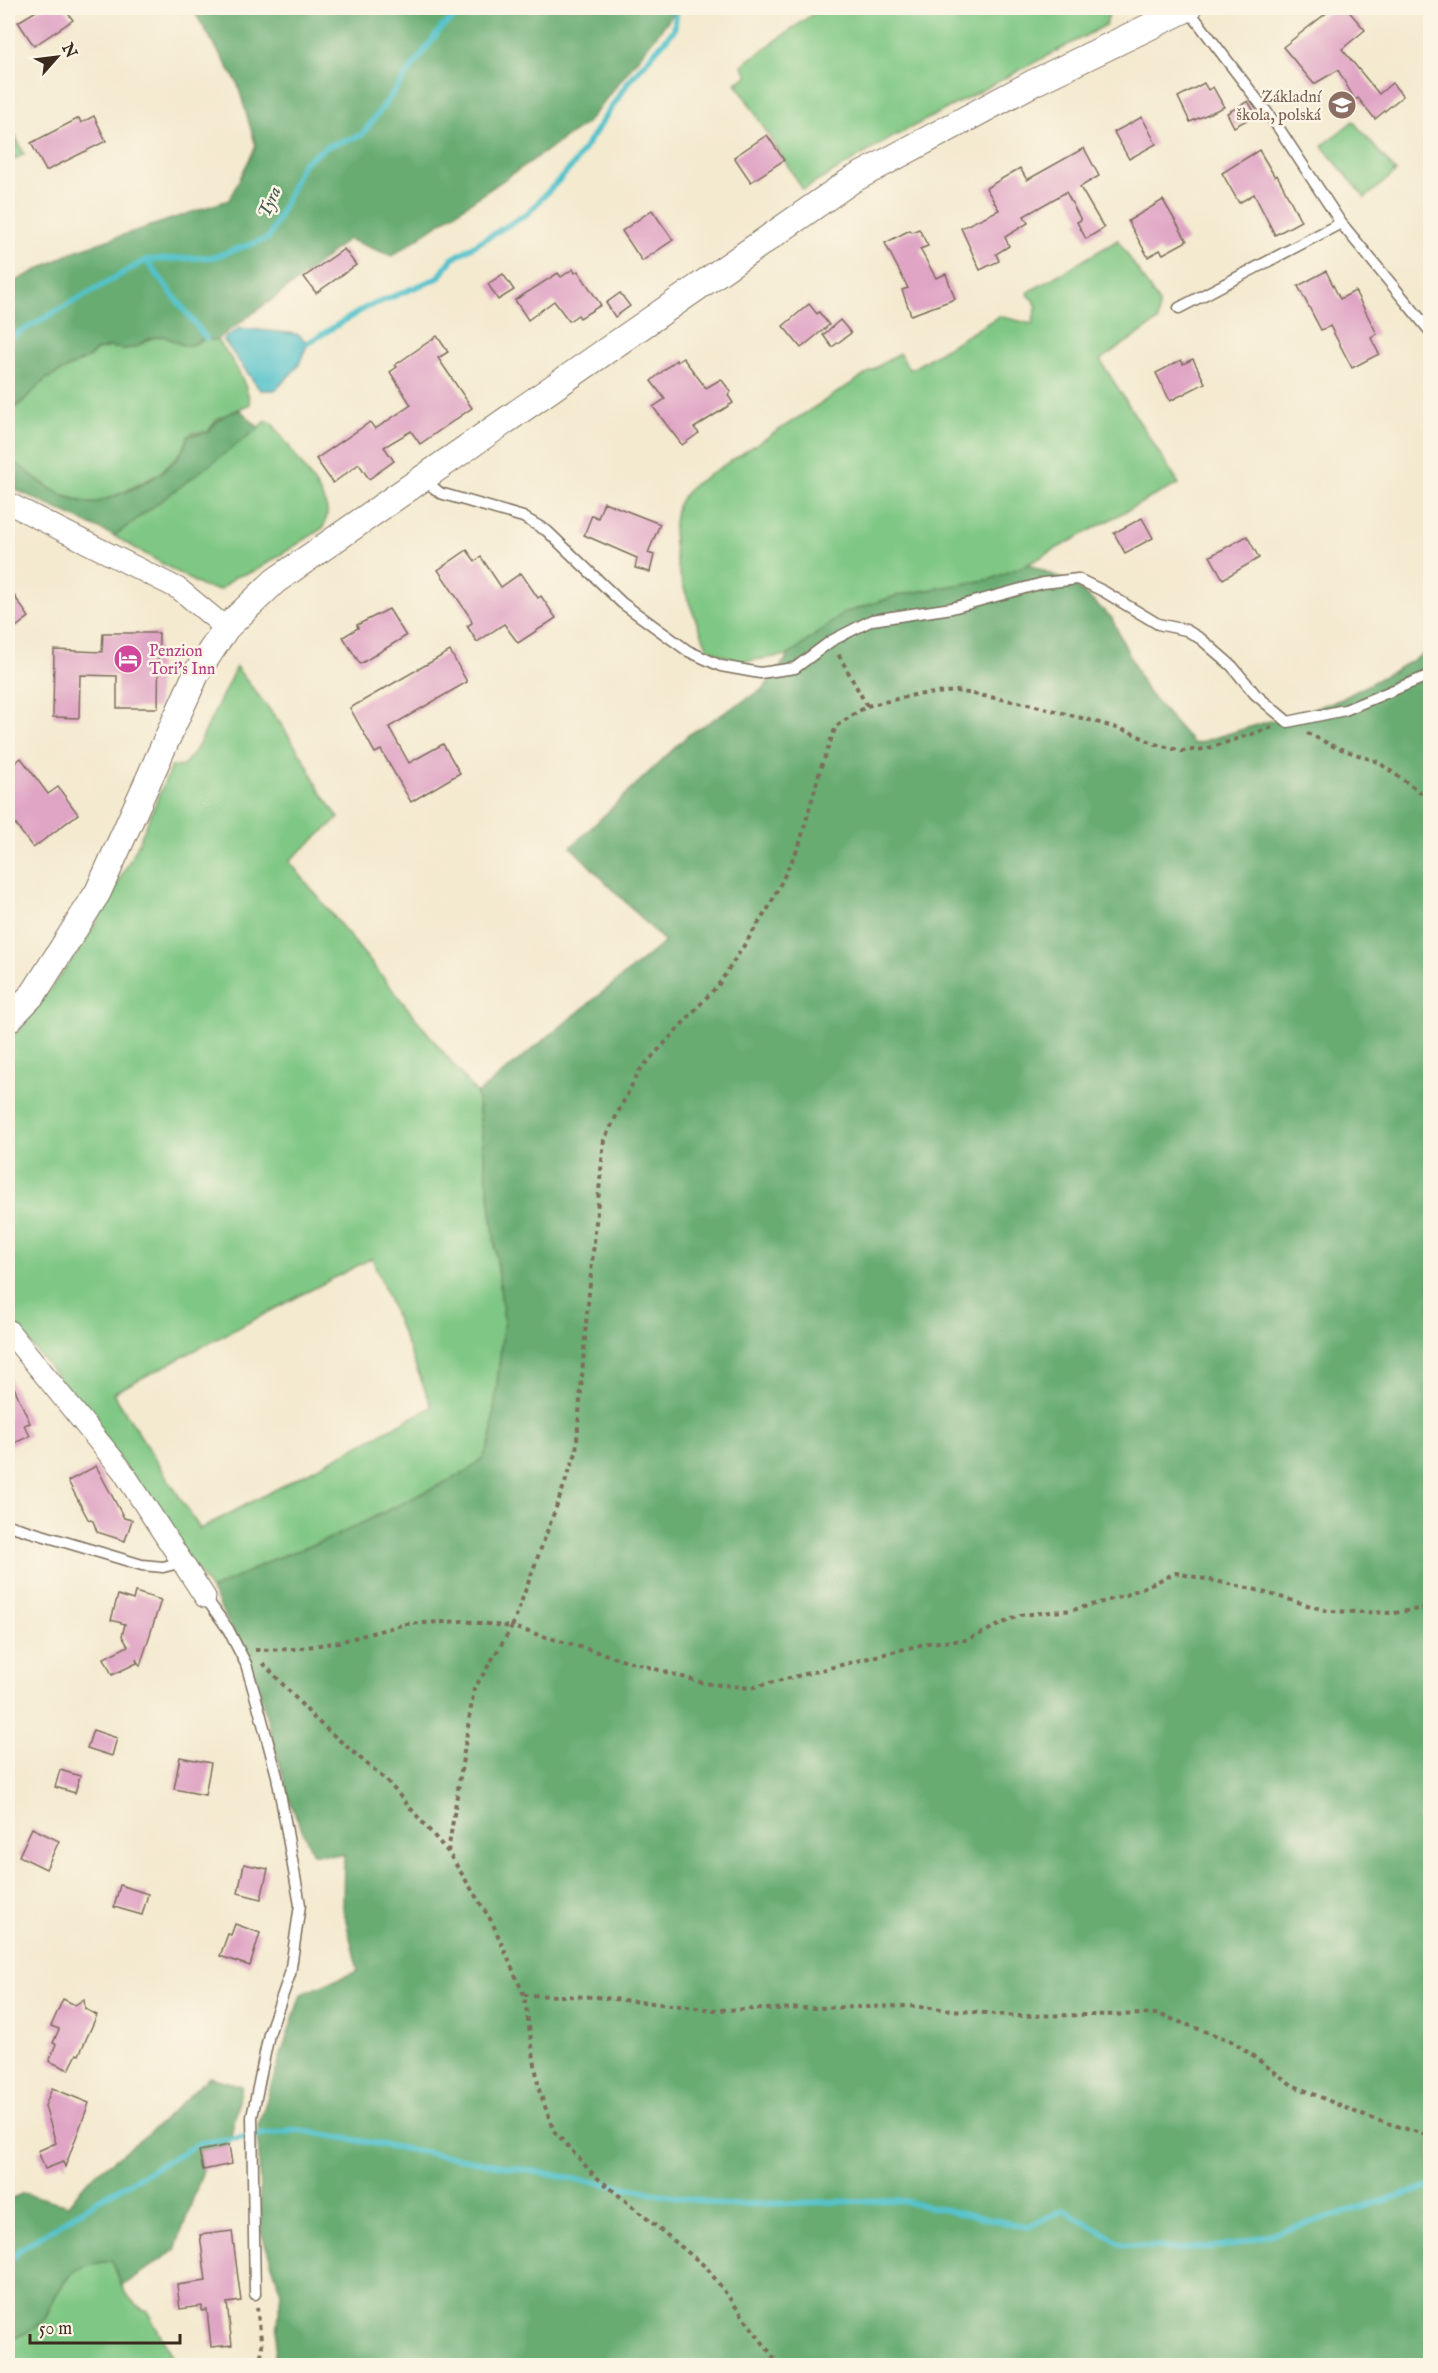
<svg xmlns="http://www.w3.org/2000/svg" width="1438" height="2373" font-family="'IM FELL English',serif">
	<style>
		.green { fill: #7fc784; stroke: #5d7851; stroke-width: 1.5; fill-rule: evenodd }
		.forest { fill: #67ac72; stroke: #516b48; stroke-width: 1.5 }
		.water { fill: #54c2cb; stroke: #487674; stroke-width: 1.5 }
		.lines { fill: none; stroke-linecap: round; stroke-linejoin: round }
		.stream { stroke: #54c2cb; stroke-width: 6 }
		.building { fill: #e0a5c5 }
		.service-casing { stroke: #7c6d5c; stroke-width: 13 }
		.minor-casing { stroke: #7c6d5c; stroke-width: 23 }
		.tertiary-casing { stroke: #7c6d5c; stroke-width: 28 }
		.path { stroke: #7c6d5c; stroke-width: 4; stroke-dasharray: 4.5 4.5; stroke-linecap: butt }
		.service { stroke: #fff; stroke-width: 10 }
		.minor { stroke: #fff; stroke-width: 21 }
		.tertiary { stroke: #fff; stroke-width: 26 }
		.labels { text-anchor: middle; stroke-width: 5; stroke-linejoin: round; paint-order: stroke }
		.education-label { font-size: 16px; fill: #785e54; stroke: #fcf5e5; text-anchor: end }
		.hotel-label { font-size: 16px; fill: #b23c85; stroke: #fcf5e5; text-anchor: start }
		.water-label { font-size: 18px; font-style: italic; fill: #425852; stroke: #fcf5e5 }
	</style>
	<rect width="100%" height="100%" fill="#fcf5e5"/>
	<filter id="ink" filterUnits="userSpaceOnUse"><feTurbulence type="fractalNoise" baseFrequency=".0167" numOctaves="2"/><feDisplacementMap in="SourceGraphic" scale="12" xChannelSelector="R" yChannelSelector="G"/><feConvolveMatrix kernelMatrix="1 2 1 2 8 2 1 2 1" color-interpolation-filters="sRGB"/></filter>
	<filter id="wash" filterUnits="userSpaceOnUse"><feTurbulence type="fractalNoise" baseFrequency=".008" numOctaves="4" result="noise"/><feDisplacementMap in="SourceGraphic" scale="24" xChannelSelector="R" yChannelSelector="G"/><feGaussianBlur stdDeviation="1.35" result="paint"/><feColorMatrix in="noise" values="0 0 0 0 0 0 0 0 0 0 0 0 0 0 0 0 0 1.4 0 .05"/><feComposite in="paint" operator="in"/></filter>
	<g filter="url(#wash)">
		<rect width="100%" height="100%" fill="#f4ead0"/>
		<g class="green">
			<polygon points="821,8 1107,8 1109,12 1106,25 891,138 803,190 736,83 748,76 742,65"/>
			<polygon points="8,121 24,154 8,163"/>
			<polygon points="1353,121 1396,172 1365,198 1322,146"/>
			<path d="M 1118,240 L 1159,303 L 1158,321 L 1100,360 L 1179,484 L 1152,497 L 1028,564 L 992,579 L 899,595 L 844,613 L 789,655 L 740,662 L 708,649 C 691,607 664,553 677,507 C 679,499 688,491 693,485 L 899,353 L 910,370 L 999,316 L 1032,324 L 1037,306 L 1027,293 Z"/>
			<path d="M 163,336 C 170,339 179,345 187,345 C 198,345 202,337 216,339 C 231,356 247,382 250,404 L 217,419 L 208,432 L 192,433 L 182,451 L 159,474 L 122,493 L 92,504 L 56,493 L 14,462 L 8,461 L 8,415 L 46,379 L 89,357 L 97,350 L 109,347 L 124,349 L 136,347 L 149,339 Z"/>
			<path d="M 266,421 L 272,423 C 284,441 324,491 327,510 C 328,516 325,522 323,528 L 255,571 L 235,577 L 220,590 L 203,587 L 114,536 Z"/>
			<path d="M 236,667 L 280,723 L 305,761 L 320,791 L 339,818 L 289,861 L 477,1094 L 504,1320 L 491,1439 L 484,1457 L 468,1471 L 334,1537 L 274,1559 L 211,1590 L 83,1408 L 8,1317 L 8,1042 L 21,1028 L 83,945 L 99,918 L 137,847 L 171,767 L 183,766 L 197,748 ZM 372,1258 L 432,1407 L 200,1529 L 113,1393 Z"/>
			<path d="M 113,2261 C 120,2281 126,2303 147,2311 L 177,2365 L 8,2365 L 8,2340 C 20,2335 36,2331 44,2320 C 49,2314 51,2305 54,2299 C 71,2268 79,2264 113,2261 Z"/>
		</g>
		<g class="forest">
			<polygon points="192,8 678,8 587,123 392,256 348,239 296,282 216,340 202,339 194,344 185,346 163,336 149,339 136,347 124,349 109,347 97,350 89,357 46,379 8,415 8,285 75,251 229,200 256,146 237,82"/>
			<path d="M 240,410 L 259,428 L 114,536 L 8,486 L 8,461 L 14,462 C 38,479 59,500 90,503 C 96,504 105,499 112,497 C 139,487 182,467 188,436 L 208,432 C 217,420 225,413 240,410 Z"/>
			<polygon points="1028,564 1073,584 1111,617 1146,690 1194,744 1340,700 1430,651 1430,2365 274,2365 281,2292 261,2231 258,2126 301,1994 358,1971 343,1908 344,1855 313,1854 290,1802 254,1671 211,1590 274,1559 334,1537 468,1471 484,1456 491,1439 504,1320 477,1094 665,942 571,847 688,735 763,689 789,655 844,613 899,595 992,579"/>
			<path d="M 209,2077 L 242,2086 L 229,2145 L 199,2151 L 203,2170 L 175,2250 L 122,2286 L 112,2261 C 79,2264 70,2269 54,2299 C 50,2305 49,2314 44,2320 C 35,2331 20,2335 8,2340 L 8,2201 L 23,2193 L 68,2205 L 88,2180 L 149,2133 Z"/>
		</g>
		<polygon class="water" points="240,328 297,334 308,343 298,366 276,390 260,390 223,339"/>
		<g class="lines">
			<g class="stream">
				<polyline points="146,260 206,338"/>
				<polyline points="8,339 146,260 214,257 269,238 303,163 328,146 362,135 442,27 468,8"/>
				<polyline points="308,343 365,308 438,278 452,259 528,213 574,164 629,81 674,30 677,8"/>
				<polyline points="8,2263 21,2249 95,2202 200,2143 299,2130 724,2205 897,2200 1028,2227 1064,2210 1124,2245 1184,2249 1234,2245 1430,2187"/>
			</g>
		</g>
		<g id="blocks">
			<g class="building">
				<polygon points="41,8 64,8 73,20 34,46 18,22"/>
				<polygon points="1333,8 1346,8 1365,30 1342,49 1379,94 1392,83 1403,96 1375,119 1358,98 1355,100 1338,70 1314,84 1283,47"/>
				<polygon points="1204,83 1208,90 1213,87 1224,107 1190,122 1178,97"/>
				<polygon points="1248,101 1256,115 1234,127 1227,113"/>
				<polygon points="94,116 106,141 46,171 31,143 79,118 81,123"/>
				<polygon points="1142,117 1156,144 1129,159 1114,132"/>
				<polygon points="767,135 784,160 751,182 734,157"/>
				<polygon points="1084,148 1099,176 1080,187 1104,228 1086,239 1077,222 1081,220 1066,192 1024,216 1028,223 1005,237 1009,246 996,254 999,261 980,270 961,228 999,210 986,188 1020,168 1027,180"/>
				<polygon points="1259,150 1275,177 1277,175 1301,221 1275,235 1254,194 1239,203 1222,173"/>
				<polygon points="1163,200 1187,241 1163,254 1160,250 1148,257 1128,221"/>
				<polygon points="652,210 673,240 642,261 622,231"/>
				<polygon points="919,229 928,246 920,249 936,278 946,274 955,299 911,315 902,290 908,288 885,243 910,230 912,232"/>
				<polygon points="344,249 356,265 316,293 304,277"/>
				<polygon points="573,269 575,273 578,271 601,305 580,318 578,315 569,321 554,301 528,320 515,300 558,273 561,277"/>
				<polygon points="1326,271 1340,299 1355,291 1377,334 1371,338 1379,354 1352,368 1330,326 1321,330 1298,286"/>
				<polygon points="503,274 514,290 498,300 488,284"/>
				<polygon points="620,293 630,306 615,317 606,303"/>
				<polygon points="809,304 817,314 819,312 829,325 801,348 783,326"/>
				<polygon points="840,320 851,333 832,347 823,335"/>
				<polygon points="437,336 448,352 438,358 472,408 420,444 411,431 384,447 394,461 369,479 359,464 333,483 316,459 370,422 375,429 411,405 390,372 397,367 395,365"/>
				<polygon points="683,358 706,388 721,379 731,392 728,395 733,403 694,428 699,433 682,445 653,407 665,399 651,381 676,360 677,362"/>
				<polygon points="1193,359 1205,383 1170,401 1156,373 1181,360 1183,364"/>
				<polygon points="604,502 660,524 648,553 654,555 650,572 635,568 637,558 584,535 592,515 598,518"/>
				<polygon points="1142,518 1153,538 1125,553 1114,533"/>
				<polygon points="1247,536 1259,558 1223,579 1210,556"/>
				<polygon points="467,550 475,561 481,557 501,587 521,573 538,598 541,596 556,618 518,643 504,624 477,642 467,626 472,623 470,617 438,570"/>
				<polygon points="8,587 29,617 8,633"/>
				<polygon points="389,609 406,636 360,664 343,637 358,628 357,625"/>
				<polygon points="103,633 159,633 158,708 117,708 117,676 80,675 79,718 53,717 54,650 102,652"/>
				<polygon points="450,651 467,682 389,727 409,763 443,744 460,773 411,802 381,750 375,753 350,708"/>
				<polygon points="21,758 48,794 58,787 78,814 33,848 8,814 8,768"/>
				<polygon points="8,1374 30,1423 24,1425 30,1436 8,1446"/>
				<polygon points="96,1466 124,1518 132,1520 125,1541 97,1532 93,1521 88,1519 68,1481"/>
				<polygon points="135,1592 161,1600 140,1666 136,1659 137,1663 112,1675 104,1658 128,1646 122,1636 125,1624 111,1620 118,1595 133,1600"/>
				<polygon points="93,1730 117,1738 112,1756 87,1748"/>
				<polygon points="180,1757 211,1763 205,1795 174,1789"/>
				<polygon points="60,1770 80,1776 75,1793 55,1787"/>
				<polygon points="32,1828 59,1841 46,1869 19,1856"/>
				<polygon points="244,1864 268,1869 261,1899 238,1893"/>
				<polygon points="120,1885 148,1894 142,1915 114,1907"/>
				<polygon points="235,1924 260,1933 250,1966 220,1956 228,1934 231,1935"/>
				<polygon points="63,1999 75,2005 84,1999 85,2009 97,2015 79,2055 77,2054 69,2070 49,2061 56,2044 53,2043 59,2029 51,2026"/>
				<polygon points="52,2088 89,2103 65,2167 63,2162 45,2169 38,2151 56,2143 45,2106"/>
				<polygon points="229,2145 232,2164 203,2170 199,2151"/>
				<polygon points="232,2231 241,2301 227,2303 232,2345 211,2347 207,2310 202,2311 202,2306 180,2309 177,2285 206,2281 200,2235"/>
			</g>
		</g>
	</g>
	<g filter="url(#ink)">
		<use href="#blocks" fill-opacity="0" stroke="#7c6d5c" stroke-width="1.5"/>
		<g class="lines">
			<g class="service-casing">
				<g id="service">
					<polyline points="1187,8 1278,127 1341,223 1430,331"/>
					<polyline points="1179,308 1341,223"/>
					<polyline points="422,478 440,493 523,517 547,531 622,603 688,651 721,666 760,673 795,668 831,641 872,620 952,608 1043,583 1078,579 1103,591 1158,624 1186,630 1201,639 1232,666 1255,694 1288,722 1345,710 1430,675"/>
					<polyline points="8,1525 142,1565 163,1567 182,1562"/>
					<polyline points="205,1597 228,1629 246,1664 259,1709 277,1776 300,1905 290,1974 269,2034 252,2117 255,2294"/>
				</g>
			</g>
			<g class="minor-casing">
				<g id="minor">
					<polyline points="8,503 179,589 226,628"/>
					<polyline points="8,1330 122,1470 205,1597"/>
				</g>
			</g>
			<g class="tertiary-casing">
				<polyline id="tertiary" points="8,1020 34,993 98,892 197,672 226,628 275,581 852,180 1033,83 1188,8"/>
			</g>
			<g class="path">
				<polyline points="867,706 914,695 957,691 1028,704 1093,721 1130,732 1155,744 1182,751 1206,749 1273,727"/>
				<polyline points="1307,733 1333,746 1378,762 1430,799"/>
				<polyline points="255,1650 294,1649 339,1642 405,1624 463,1621 512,1627 576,1453 586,1324 604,1140 639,1071 719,984 769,907 799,846 821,767 836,726 867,706 837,652"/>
				<polyline points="263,1663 316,1720 388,1782 448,1852 492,1922 524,1995 539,2090 554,2131 594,2175 707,2268 780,2366"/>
				<polyline points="448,1852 474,1689 512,1627 703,1683 750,1688 928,1643 967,1640 1020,1615 1073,1610 1124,1596 1176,1573 1253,1589 1328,1611 1394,1613 1430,1607"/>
				<polyline points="524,1995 596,1997 715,2010 909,2006 1018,2016 1158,2014 1234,2042 1292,2085 1367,2117 1430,2136"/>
				<polyline points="257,2307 262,2347 260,2366"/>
			</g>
			<use href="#service" class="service"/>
			<use href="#minor" class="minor"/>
			<use href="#tertiary" class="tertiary"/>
		</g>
	</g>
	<defs>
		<g id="school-disc" transform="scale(1.5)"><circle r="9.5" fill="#8d6e63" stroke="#fcf5e5"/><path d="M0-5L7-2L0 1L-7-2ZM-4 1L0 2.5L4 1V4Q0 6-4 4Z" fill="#fff"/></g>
		<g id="hotel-disc" transform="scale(1.5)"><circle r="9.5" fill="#d1479c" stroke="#fcf5e5"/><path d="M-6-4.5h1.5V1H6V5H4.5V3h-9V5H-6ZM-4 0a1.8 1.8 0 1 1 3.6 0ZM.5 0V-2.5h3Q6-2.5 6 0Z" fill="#fff"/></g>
	</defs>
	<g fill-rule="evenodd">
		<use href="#school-disc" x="1342" y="105"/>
		<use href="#hotel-disc" x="128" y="659"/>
	</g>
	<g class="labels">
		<g class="education-label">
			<text x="1321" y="102">Základní<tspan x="1321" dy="18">škola, polská</tspan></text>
		</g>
		<g class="hotel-label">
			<text x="149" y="656">Penzion<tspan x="149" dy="18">Tori's Inn</tspan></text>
		</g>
		<g class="water-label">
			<text transform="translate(269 202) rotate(-66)" y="6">Tyra</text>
		</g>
	</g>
	<rect width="1438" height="2373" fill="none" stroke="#fcf5e5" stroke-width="30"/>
	<g transform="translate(57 57) rotate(62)" stroke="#fcf5e5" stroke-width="4.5" paint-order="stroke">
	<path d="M0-4.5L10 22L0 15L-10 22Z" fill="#3b2a1e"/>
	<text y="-9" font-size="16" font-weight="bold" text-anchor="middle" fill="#3b2a1e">N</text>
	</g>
	<path d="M30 2334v9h150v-9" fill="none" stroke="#3b2a1e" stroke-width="3"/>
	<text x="39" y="2334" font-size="18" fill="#3b2a1e" stroke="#fcf5e5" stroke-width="4.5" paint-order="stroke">50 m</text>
</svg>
